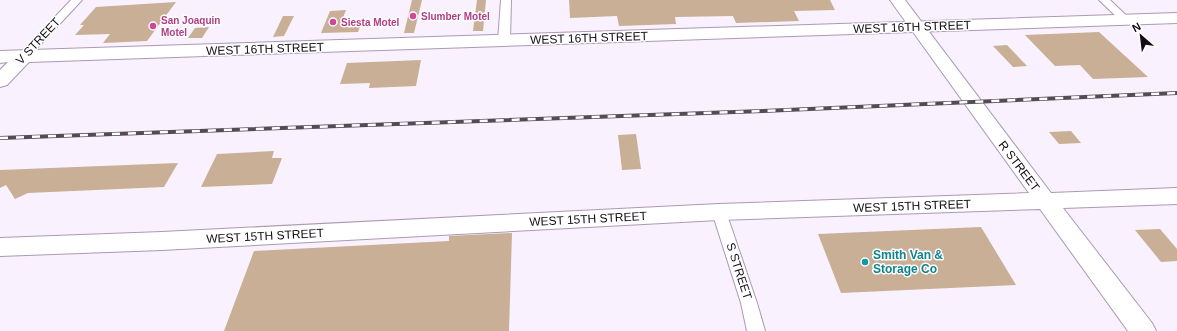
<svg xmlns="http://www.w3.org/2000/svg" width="1177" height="331" font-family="Arial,sans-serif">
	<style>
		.building { fill: #c8af96 }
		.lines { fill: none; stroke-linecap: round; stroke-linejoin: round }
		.street-casing { stroke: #ab99b5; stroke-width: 2 }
		.secondary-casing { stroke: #ab99b5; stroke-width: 2 }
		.primary-casing { stroke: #ab99b5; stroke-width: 2 }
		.street { fill: #fff; fill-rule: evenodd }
		.secondary { fill: #fff; fill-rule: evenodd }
		.primary { fill: #fff; fill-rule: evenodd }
		.rail-casing { stroke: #534b56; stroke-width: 4 }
		.rail { stroke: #fff; stroke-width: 2.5; stroke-dasharray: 8; stroke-linecap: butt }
		.hotel-dot { fill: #d1479c; stroke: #fff; stroke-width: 1.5 }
		.culture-dot { fill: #0f9aa8; stroke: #fff; stroke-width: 1.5 }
		.labels { text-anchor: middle; stroke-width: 3; stroke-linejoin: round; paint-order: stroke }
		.far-hotel-label { font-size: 10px; font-weight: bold; fill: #b23c85; stroke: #fff; text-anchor: start }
		.street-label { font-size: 12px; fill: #130c16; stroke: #fff }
		.culture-label { font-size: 12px; font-weight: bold; fill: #0d838f; stroke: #fff; text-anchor: start }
	</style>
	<rect width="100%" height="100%" fill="#f9f1fd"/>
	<g class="building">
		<polygon points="412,0 422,0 414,33 404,33"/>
		<polygon points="477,0 486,0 483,31 473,31"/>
		<polygon points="569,0 830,0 835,10 794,11 799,21 736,23 733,16 675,17 676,24 619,26 617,16 570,18"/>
		<polygon points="176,2 147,41 103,43 110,34 75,35 84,25 80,25 96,7"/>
		<polygon points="346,10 342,20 363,19 358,32 321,33 330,11"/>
		<polygon points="283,16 294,16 284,36 273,37"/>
		<polygon points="209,27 202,38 188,38 195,28"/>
		<polygon points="1099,32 1148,77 1093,79 1080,65 1055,66 1025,35"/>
		<polygon points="1007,45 1027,66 1013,67 993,46"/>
		<polygon points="421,60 416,86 369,88 370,83 340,84 347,63"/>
		<polygon points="1071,131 1081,143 1059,144 1049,132"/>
		<polygon points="636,134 641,169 622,170 618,135"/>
		<polygon points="274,151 272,158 282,158 272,184 201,187 217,154"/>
		<polygon points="178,163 164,187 28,193 15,199 6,185 0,188 0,170"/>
		<polygon points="981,227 1016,285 841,293 818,234"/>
		<polygon points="1160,229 1177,249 1177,261 1161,262 1135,230"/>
		<polygon points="512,233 509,331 224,331 254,251 449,241 449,236"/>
	</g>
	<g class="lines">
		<g class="street-casing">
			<g id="street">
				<polygon points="71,0 82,0 27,59 19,59 17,57 19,55"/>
				<polygon points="501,0 511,0 510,41 508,43 500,43 498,41"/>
				<polygon points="1099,0 1110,0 1131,20 1126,23 1122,22"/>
				<polygon points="719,206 724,208 726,212 757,303 765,331 747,331 741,303 712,212 714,208"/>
			</g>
		</g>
		<g class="secondary-casing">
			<polygon id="secondary" points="890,0 905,0 1051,193 1177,188 1177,204 1063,208 1152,323 1156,331 1128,331 1040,209 719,220 162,250 0,256 0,238 162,232 719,204 1029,193"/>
		</g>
		<g class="primary-casing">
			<polygon id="primary" points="1177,13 1177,23 29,62 7,85 0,87 0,70 8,62 0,63 0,51"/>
		</g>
		<use href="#street" class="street"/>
		<use href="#secondary" class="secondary"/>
		<use href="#primary" class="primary"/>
		<g class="rail-casing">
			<polyline id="rail" points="0,138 763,111 1177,93"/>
		</g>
		<use href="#rail" class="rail"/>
	</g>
	<g class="hotel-dot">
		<circle cx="413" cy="16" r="4"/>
		<circle cx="333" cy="22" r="4"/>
		<circle cx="153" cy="26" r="4"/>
	</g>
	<circle class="culture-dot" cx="865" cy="262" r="4"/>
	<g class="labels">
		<g class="far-hotel-label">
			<text x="421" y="20">Slumber Motel</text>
			<text x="161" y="24">San Joaquin<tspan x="161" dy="12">Motel</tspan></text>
			<text x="341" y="26">Siesta Motel</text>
		</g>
		<g class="street-label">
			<text transform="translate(912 27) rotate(-2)" y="4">WEST 16TH STREET</text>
			<text transform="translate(589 38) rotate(-2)" y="4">WEST 16TH STREET</text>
			<text transform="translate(38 41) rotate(-47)" y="4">V STREET</text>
			<text transform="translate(265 49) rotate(-2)" y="4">WEST 16TH STREET</text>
			<text transform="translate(1019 166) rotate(53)" y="4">R STREET</text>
			<text transform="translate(912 206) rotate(-2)" y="4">WEST 15TH STREET</text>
			<text transform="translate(588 219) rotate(-3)" y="4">WEST 15TH STREET</text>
			<text transform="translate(265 236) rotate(-3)" y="4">WEST 15TH STREET</text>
			<text transform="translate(739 271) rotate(72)" y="4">S STREET</text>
		</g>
		<g class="culture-label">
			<text x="873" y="259">Smith Van &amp;<tspan x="873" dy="14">Storage Co</tspan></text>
		</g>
	</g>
	<g transform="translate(1141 36) rotate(332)" stroke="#ffffff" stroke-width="3" paint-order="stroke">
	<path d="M0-3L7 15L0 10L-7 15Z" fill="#130c16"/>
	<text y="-6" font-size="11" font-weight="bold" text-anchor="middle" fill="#130c16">N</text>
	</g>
</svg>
